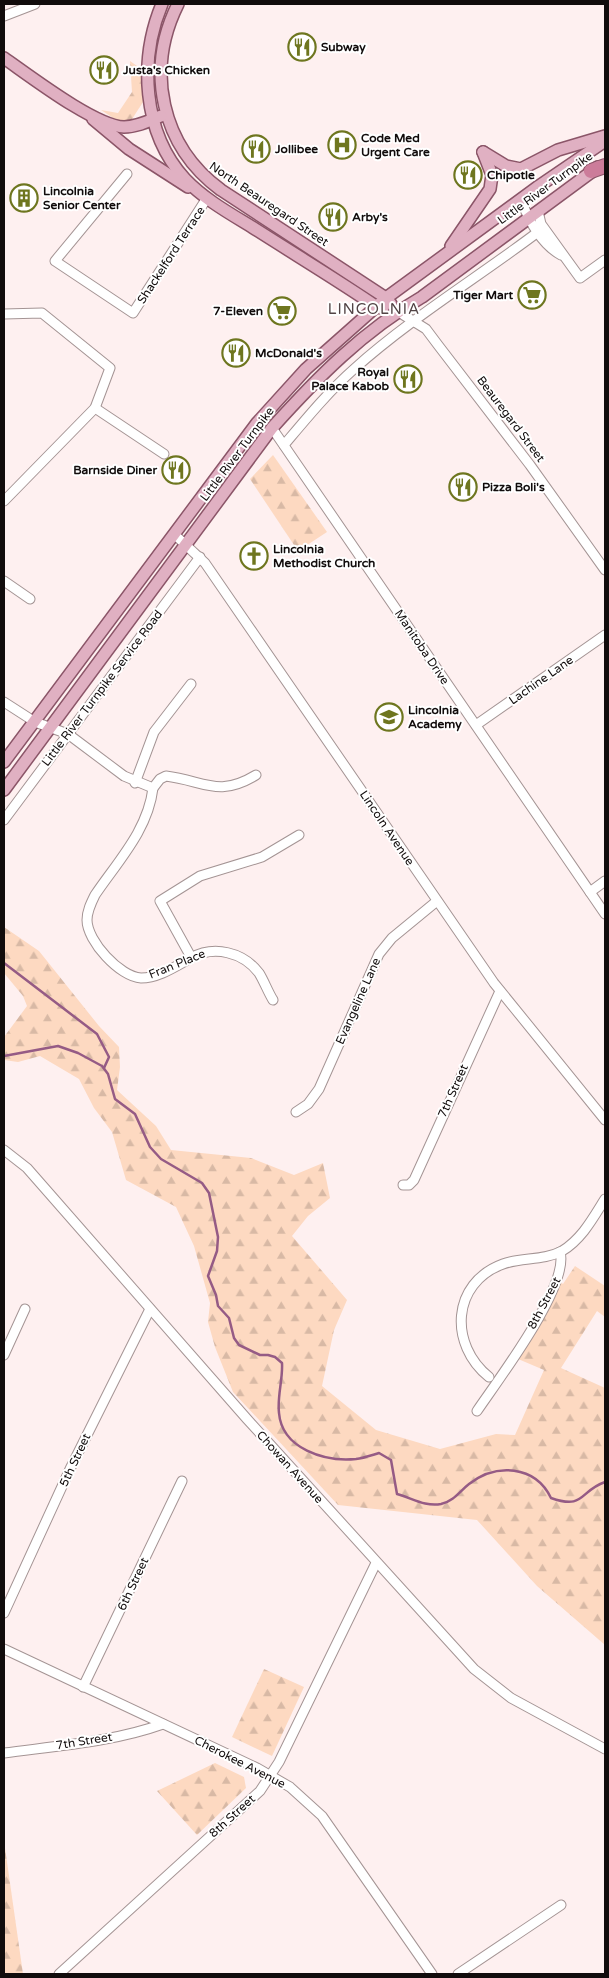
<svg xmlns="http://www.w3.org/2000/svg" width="609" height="1978" font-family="'Varela Round',sans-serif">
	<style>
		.forest { fill: url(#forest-firs) }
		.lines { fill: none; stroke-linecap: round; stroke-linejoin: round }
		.stream { stroke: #955b85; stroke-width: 2.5 }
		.minor-casing { stroke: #a49494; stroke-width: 11 }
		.major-casing { stroke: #8b5568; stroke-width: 14 }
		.highway-casing { stroke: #8b5568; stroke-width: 16 }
		.minor { stroke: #fff; stroke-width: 9 }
		.major { stroke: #e0b0c2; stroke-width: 11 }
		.highway { stroke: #cc7c9a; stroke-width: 14 }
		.labels { text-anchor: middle; stroke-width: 4; stroke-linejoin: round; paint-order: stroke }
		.poi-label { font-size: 12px; font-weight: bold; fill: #110c0c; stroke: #fff; text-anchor: start }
		.street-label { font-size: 12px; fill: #110c0c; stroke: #fff }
		.quarter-label { font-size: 15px; letter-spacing: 1px; fill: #524445; stroke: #fff }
	</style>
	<defs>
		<pattern id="forest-firs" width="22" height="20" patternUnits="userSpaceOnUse" patternTransform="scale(1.25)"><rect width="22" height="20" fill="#fdd9c1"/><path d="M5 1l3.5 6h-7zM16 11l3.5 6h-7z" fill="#d8b9a5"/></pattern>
	</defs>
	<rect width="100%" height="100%" fill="#fef0f0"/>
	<g class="forest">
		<polygon points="130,61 157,80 127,127 101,110 118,113 132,92"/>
		<polygon points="273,455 327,532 298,551 250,479"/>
		<polygon points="4,927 39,951 99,1026 119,1047 120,1067 117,1090 156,1126 171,1150 251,1158 294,1175 323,1163 330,1198 308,1216 292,1236 347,1300 334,1330 322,1386 376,1430 440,1449 496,1434 515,1435 544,1370 511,1356 559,1281 563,1284 575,1266 605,1286 605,1317 597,1311 561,1368 605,1388 605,1645 537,1586 477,1520 338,1505 233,1392 215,1347 208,1322 210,1303 194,1246 176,1207 126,1180 112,1132 94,1108 79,1079 40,1056 18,1062 4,1060 4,1037 27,1006 23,996 4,973"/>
		<polygon points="264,1669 304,1687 272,1756 232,1737"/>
		<polygon points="215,1763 244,1777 246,1788 197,1835 157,1791"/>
		<polygon points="4,1841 23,1974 4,1974"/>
	</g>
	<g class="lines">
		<g class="stream">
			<polyline points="4,963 97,1034 109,1057 104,1068"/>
			<path d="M 4,1056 L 58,1046 L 78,1053 L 102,1066 L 108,1074 L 115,1099 L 135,1114 L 150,1147 L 161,1159 L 202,1183 L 209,1193 L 218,1237 L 217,1251 L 208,1276 L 216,1295 L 218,1306 L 229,1318 L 234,1338 L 239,1345 L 260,1355 L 268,1355 L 275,1357 L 282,1363 C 283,1380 277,1396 279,1413 C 282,1449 325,1462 356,1459 C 364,1458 372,1455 379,1453 L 391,1460 L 397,1494 C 412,1498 425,1507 441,1504 C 454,1501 460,1491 469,1484 C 496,1463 535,1465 551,1498 C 585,1510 579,1491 605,1482"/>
		</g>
		<g class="minor-casing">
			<g id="minor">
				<polyline points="4,16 35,4"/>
				<polyline points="127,174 55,261 133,313 207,198"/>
				<path d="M 521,200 C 529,221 541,244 561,255"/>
				<polyline points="538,211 541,224 580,278 605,260"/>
				<polyline points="397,311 426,329 438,345 530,465 605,570"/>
				<polyline points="4,314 42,313 110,368 95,408 4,501"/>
				<polyline points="95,408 164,454"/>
				<polyline points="272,428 605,914"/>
				<path d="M 284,445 C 306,419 328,392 354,369 C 411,318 477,278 538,232"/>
				<polyline points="174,534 205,563 494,983 605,1120"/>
				<polyline points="4,581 30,599"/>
				<path d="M 4,702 L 35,722 L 68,734 L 124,776 L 153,788 L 160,779 L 166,776 C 205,781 218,798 256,775"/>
				<polyline points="476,725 605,635"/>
				<polyline points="135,783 154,732 191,684"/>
				<path d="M 153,788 C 148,830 118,861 95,895 C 91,903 87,911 87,920 C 87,941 120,977 141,978 C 159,978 176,966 191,958 C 214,945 243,952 259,973 C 264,981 268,992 273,1000"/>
				<polyline points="4,820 200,557"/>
				<polyline points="590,892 605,881"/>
				<polyline points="191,957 160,901 200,876 262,857 299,835"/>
				<polyline points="296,1112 308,1104 319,1089 379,954 392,938 437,901"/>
				<polyline points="4,1150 27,1168 247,1419 474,1669 511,1698 605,1749"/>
				<polyline points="403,1185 409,1185 414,1180 500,991"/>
				<polyline points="4,1355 25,1309"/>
				<path d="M 489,1377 C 449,1345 451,1283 503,1264 C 522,1257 543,1261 562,1251 C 582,1239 593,1218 605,1199"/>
				<path d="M 477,1411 C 498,1380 570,1285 560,1252"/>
				<polyline points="4,1613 70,1469 150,1309"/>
				<polyline points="4,1649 257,1768 290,1787 322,1816 432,1974"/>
				<polyline points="83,1687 182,1481"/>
				<path d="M 4,1753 C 56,1746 113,1742 163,1724"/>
				<polyline points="59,1974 260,1791 279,1762 376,1563"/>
				<polyline points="458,1974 561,1905"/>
			</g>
		</g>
		<g class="major-casing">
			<g id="major">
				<path d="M 162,4 C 139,59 142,132 185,179 C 204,199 229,213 252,227 C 294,254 336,279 377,307 L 383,308"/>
				<path d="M 178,4 C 145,70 161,146 221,190 L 386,298 L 391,304"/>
				<path d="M 4,58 C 30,76 95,126 124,127 C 137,127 149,121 161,116"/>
				<polyline points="93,119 129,149 188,187"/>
				<polyline points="483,152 506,166 521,169 558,150 605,136"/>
				<polyline points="451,246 490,189 492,175 483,152"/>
				<polyline points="4,762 257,423 306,369 386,298 539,186 605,141"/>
				<path d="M 4,790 L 272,428 C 317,378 363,331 422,297 L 598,167"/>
			</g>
		</g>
		<g class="highway-casing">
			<polyline id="highway" points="591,171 605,166"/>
		</g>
		<use href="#minor" class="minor"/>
		<use href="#major" class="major"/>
		<use href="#highway" class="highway"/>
	</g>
	<defs>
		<g id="restaurant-ring" transform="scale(1.4375)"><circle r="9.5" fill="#fff" stroke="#6e761f" stroke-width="1.5"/><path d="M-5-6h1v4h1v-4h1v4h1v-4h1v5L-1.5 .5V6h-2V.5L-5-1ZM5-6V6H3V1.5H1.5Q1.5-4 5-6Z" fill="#6e761f"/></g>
		<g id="hospital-ring" transform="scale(1.4375)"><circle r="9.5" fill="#fff" stroke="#6e761f" stroke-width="1.5"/><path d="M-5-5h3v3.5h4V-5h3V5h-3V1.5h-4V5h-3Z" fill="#6e761f"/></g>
		<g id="building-ring" transform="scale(1.4375)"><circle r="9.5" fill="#fff" stroke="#6e761f" stroke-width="1.5"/><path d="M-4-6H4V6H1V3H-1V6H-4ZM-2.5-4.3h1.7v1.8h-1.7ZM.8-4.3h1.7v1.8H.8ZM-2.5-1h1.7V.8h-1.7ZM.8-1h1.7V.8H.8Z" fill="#6e761f"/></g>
		<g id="supermarket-ring" transform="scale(1.4375)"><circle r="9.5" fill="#fff" stroke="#6e761f" stroke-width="1.5"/><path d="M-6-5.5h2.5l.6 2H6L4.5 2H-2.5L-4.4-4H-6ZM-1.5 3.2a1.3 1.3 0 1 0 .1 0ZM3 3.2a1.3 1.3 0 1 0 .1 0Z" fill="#6e761f"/></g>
		<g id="church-ring" transform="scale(1.4375)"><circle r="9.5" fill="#fff" stroke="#6e761f" stroke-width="1.5"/><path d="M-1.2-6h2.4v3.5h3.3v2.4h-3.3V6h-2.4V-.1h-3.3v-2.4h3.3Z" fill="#6e761f"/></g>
		<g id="school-ring" transform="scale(1.4375)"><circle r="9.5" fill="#fff" stroke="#6e761f" stroke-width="1.5"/><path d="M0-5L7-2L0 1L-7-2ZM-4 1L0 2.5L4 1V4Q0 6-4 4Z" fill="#6e761f"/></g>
	</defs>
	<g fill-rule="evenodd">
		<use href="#restaurant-ring" x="302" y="47"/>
		<use href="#restaurant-ring" x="104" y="70"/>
		<use href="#hospital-ring" x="342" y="145"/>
		<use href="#restaurant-ring" x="256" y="149"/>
		<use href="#restaurant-ring" x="468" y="175"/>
		<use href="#building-ring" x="24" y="198"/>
		<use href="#restaurant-ring" x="333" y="217"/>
		<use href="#supermarket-ring" x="532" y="295"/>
		<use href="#supermarket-ring" x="282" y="311"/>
		<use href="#restaurant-ring" x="236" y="353"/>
		<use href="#restaurant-ring" x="408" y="379"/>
		<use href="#restaurant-ring" x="176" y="470"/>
		<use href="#restaurant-ring" x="463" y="487"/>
		<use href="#church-ring" x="254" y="556"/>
		<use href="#school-ring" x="389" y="717"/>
	</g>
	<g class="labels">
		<g class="poi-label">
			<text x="321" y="51">Subway</text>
			<text x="123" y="74">Justa's Chicken</text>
			<text x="361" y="142">Code Med<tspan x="361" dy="14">Urgent Care</tspan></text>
			<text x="275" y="153">Jollibee</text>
			<text x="487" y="179">Chipotle</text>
			<text x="43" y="195">Lincolnia<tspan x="43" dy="14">Senior Center</tspan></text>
			<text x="352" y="221">Arby's</text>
			<text x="513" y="299" text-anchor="end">Tiger Mart</text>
			<text x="263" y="315" text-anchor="end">7-Eleven</text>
			<text x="255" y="357">McDonald's</text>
			<text x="389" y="376" text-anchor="end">Royal<tspan x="389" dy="14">Palace Kabob</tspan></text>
			<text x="157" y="474" text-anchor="end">Barnside Diner</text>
			<text x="482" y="491">Pizza Boli's</text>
			<text x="273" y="553">Lincolnia<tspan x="273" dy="14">Methodist Church</tspan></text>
			<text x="408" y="714">Lincolnia<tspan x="408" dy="14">Academy</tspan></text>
		</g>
		<g class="street-label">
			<text transform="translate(545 188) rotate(-36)" y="4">Little River Turnpike</text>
			<text transform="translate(269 204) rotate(34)" y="4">North Beauregard Street</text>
			<text transform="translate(171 255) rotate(-57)" y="4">Shackelford Terrace</text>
			<text transform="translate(511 419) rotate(53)" y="4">Beauregard Street</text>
			<text transform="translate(237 454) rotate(-53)" y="4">Little River Turnpike</text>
			<text transform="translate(422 647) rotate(56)" y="4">Manitoba Drive</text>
			<text transform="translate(541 680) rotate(-35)" y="4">Lachine Lane</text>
			<text transform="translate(102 688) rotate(-53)" y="4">Little River Turnpike Service Road</text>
			<text transform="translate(387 828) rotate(56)" y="4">Lincoln Avenue</text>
			<text transform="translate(177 964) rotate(-22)" y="4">Fran Place</text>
			<text transform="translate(358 1001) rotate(-66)" y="4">Evangeline Lane</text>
			<text transform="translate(453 1091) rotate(-66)" y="4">7th Street</text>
			<text transform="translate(544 1303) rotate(-62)" y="4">8th Street</text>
			<text transform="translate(75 1460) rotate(-65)" y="4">5th Street</text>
			<text transform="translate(290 1467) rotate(48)" y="4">Chowan Avenue</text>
			<text transform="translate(133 1584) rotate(-65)" y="4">6th Street</text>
			<text transform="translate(84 1741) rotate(-9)" y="4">7th Street</text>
			<text transform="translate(240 1762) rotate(27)" y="4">Cherokee Avenue</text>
			<text transform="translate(232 1816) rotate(-42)" y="4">8th Street</text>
		</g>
		<g class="quarter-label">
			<text x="374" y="314">LINCOLNIA</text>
		</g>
	</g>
	<rect width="609" height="1978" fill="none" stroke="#110c0c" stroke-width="10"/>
</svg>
